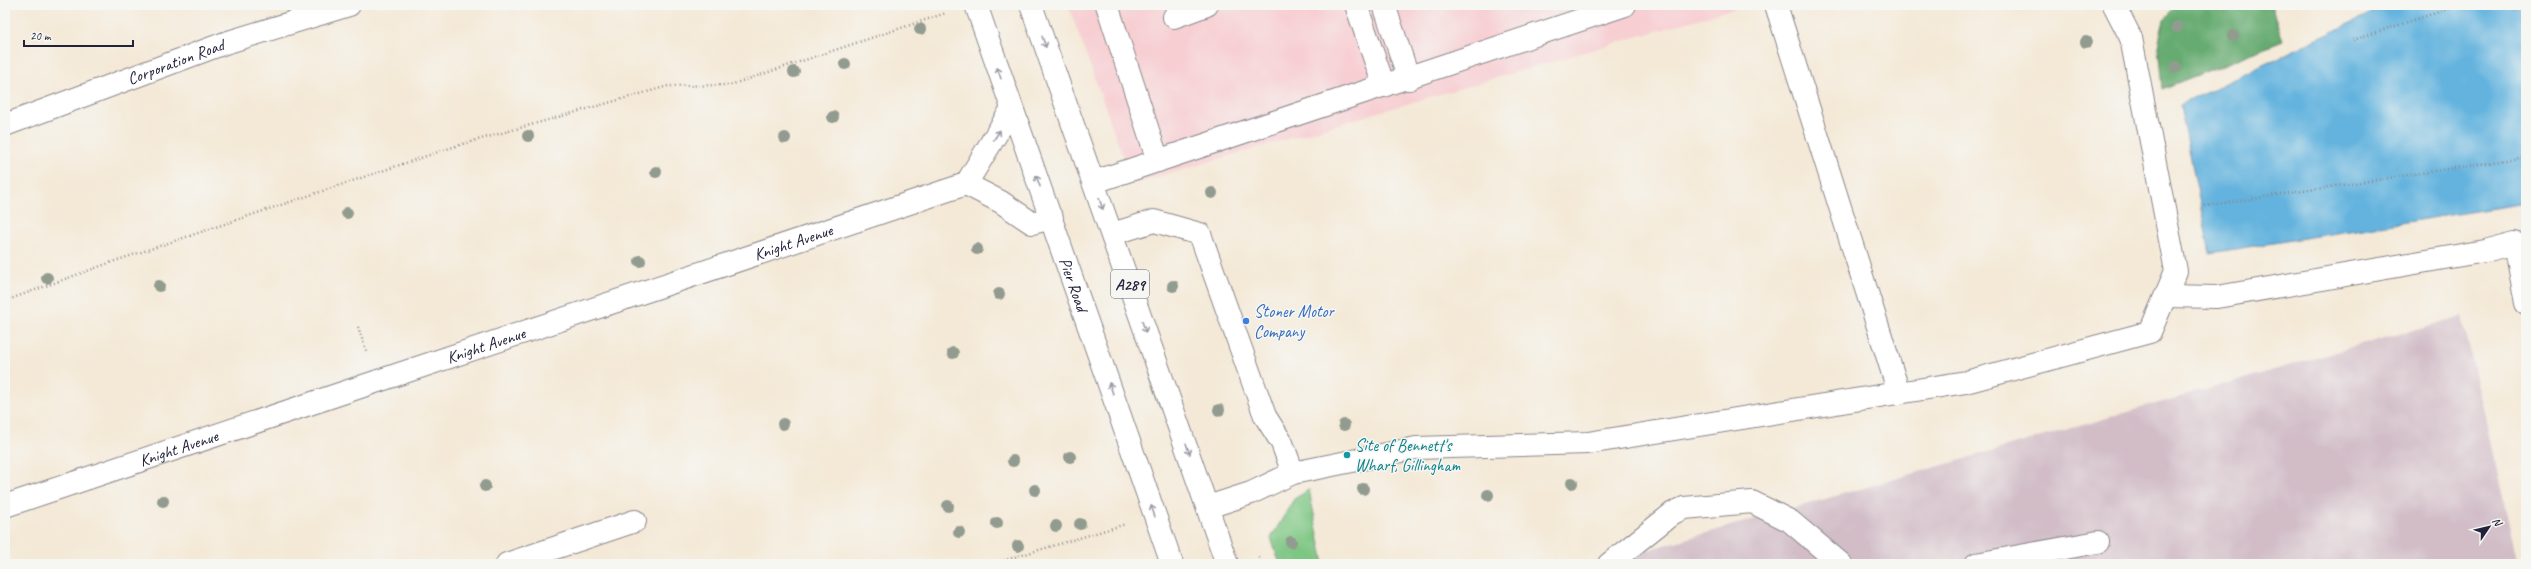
<svg xmlns="http://www.w3.org/2000/svg" width="2531" height="569" font-family="Caveat,sans-serif">
	<style>
		.built { fill: #f7cfd3 }
		.industrial { fill: #d2bdc7 }
		.green { fill: #7ec683; stroke: #50745f }
		.forest { fill: #66ab71; stroke: #446656 }
		.water { fill: #64b3de; stroke: #436a8c }
		.lines { fill: none; stroke-linecap: round; stroke-linejoin: round }
		.minor-casing { stroke: #8b8689; stroke-width: 24 }
		.major-casing { stroke: #8b8689; stroke-width: 24 }
		.path { stroke: #8b8689; stroke-width: 2.5; stroke-dasharray: 1 3; stroke-linecap: butt }
		.minor { stroke: #fff; stroke-width: 22 }
		.major { stroke: #fff; stroke-width: 22 }
		.tree { fill: #929b8f }
		.oneway { stroke: #9c9ca7 }
		.shop-dot { fill: #3f7fe0; stroke: #f6f6f2; stroke-width: 1.5 }
		.culture-dot { fill: #0f9aa8; stroke: #f6f6f2; stroke-width: 1.5 }
		.labels { text-anchor: middle; stroke-width: 3; stroke-linejoin: round; paint-order: stroke }
		.shield { fill: #f6f6f2; stroke: #626272; stroke-width: 1 }
		.shield-label { font-size: 16px; font-weight: bold; fill: #22223b }
		.street-label { font-size: 17px; fill: #22223b; stroke: #f6f6f2 }
		.shop-label { font-size: 17px; fill: #366cbe; stroke: #f6f6f2; text-anchor: start }
		.culture-label { font-size: 17px; fill: #0d838f; stroke: #f6f6f2; text-anchor: start }
	</style>
	<rect width="100%" height="100%" fill="#f6f6f2"/>
	<filter id="ink" filterUnits="userSpaceOnUse"><feTurbulence type="fractalNoise" baseFrequency=".025" numOctaves="2"/><feDisplacementMap in="SourceGraphic" scale="8" xChannelSelector="R" yChannelSelector="G"/><feConvolveMatrix kernelMatrix="1 2 1 2 8 2 1 2 1" color-interpolation-filters="sRGB"/></filter>
	<filter id="wash" filterUnits="userSpaceOnUse"><feTurbulence type="fractalNoise" baseFrequency=".012" numOctaves="4" result="noise"/><feDisplacementMap in="SourceGraphic" scale="16" xChannelSelector="R" yChannelSelector="G"/><feGaussianBlur stdDeviation="0.9" result="paint"/><feColorMatrix in="noise" values="0 0 0 0 0 0 0 0 0 0 0 0 0 0 0 0 0 1.4 0 .05"/><feComposite in="paint" operator="in"/></filter>
	<g filter="url(#wash)">
		<rect width="100%" height="100%" fill="#f4e9d7"/>
		<polygon class="built" points="1068,5 1739,5 1739,7 1133,184"/>
		<polygon class="industrial" points="2462,316 2518,564 1599,564"/>
		<g class="green">
			<polygon points="1309,490 1324,564 1280,564 1271,538 1294,499"/>
			<polygon points="1377,556 1378,564 1336,564"/>
		</g>
		<polygon class="forest" points="2178,5 2271,5 2283,41 2162,89 2158,46 2164,19"/>
		<polygon class="water" points="2388,5 2526,5 2526,203 2210,253 2180,105"/>
	</g>
	<g filter="url(#ink)">
		<g class="lines">
			<g class="minor-casing">
				<g id="minor">
					<polyline points="1107,5 1158,161"/>
					<polyline points="1356,5 1384,86"/>
					<polyline points="1384,5 1409,79"/>
					<polyline points="1776,5 1899,393"/>
					<polyline points="1174,17 1207,5"/>
					<path id="s1" d="M 5,125 L 225,43 L 349,5"/>
					<polyline points="1094,182 1625,5"/>
					<polyline points="966,184 1001,202 1032,223 1052,218"/>
					<polyline points="1112,234 1154,221 1200,234 1265,416 1282,443 1293,473"/>
					<polyline points="2166,296 2217,297 2485,251 2515,243 2526,303"/>
					<path id="s2" d="M 5,506 L 966,184 L 1011,110"/>
					<polyline points="1208,507 1251,493 1293,473 1416,448 1588,443 1966,382 2150,332 2176,271 2131,38 2114,5"/>
					<polyline points="507,564 635,521"/>
					<polyline points="1609,564 1673,513 1684,508 1752,502 1790,521 1841,564"/>
					<polyline points="1976,564 2098,542"/>
				</g>
			</g>
			<g class="major-casing">
				<g id="major">
					<path id="s3" d="M 976,5 L 1172,564"/>
					<polyline points="1031,5 1227,564"/>
				</g>
			</g>
			<g class="path">
				<polyline points="2353,40 2460,5"/>
				<polyline points="2205,206 2526,157"/>
				<polyline points="5,301 109,263 456,146 668,86 730,85 946,13"/>
				<polyline points="358,327 367,353"/>
				<polyline points="1258,557 1261,564"/>
				<polyline points="992,564 1126,524"/>
			</g>
			<use href="#minor" class="minor"/>
			<use href="#major" class="major"/>
		</g>
		<g class="tree">
			<circle cx="2177" cy="27" r="6"/>
			<circle cx="920" cy="29" r="6"/>
			<circle cx="2233" cy="36" r="6"/>
			<circle cx="2086" cy="42" r="6"/>
			<circle cx="845" cy="64" r="6"/>
			<circle cx="2176" cy="67" r="6"/>
			<circle cx="794" cy="72" r="6"/>
			<circle cx="833" cy="117" r="6"/>
			<circle cx="528" cy="136" r="6"/>
			<circle cx="785" cy="138" r="6"/>
			<circle cx="656" cy="172" r="6"/>
			<circle cx="1212" cy="193" r="6"/>
			<circle cx="347" cy="213" r="6"/>
			<circle cx="977" cy="249" r="6"/>
			<circle cx="640" cy="261" r="6"/>
			<circle cx="47" cy="278" r="6"/>
			<circle cx="159" cy="286" r="6"/>
			<circle cx="1173" cy="286" r="6"/>
			<circle cx="999" cy="294" r="6"/>
			<circle cx="953" cy="353" r="6"/>
			<circle cx="1219" cy="410" r="6"/>
			<circle cx="783" cy="424" r="6"/>
			<circle cx="1344" cy="425" r="6"/>
			<circle cx="1070" cy="457" r="6"/>
			<circle cx="1013" cy="461" r="6"/>
			<circle cx="1572" cy="483" r="6"/>
			<circle cx="485" cy="486" r="6"/>
			<circle cx="1363" cy="489" r="6"/>
			<circle cx="1035" cy="490" r="6"/>
			<circle cx="1488" cy="495" r="6"/>
			<circle cx="163" cy="501" r="6"/>
			<circle cx="948" cy="506" r="6"/>
			<circle cx="997" cy="523" r="6"/>
			<circle cx="1080" cy="524" r="6"/>
			<circle cx="1056" cy="526" r="6"/>
			<circle cx="959" cy="532" r="6"/>
			<circle cx="1291" cy="542" r="6"/>
			<circle cx="1018" cy="546" r="6"/>
		</g>
		<defs><path id="oneway-shaft" d="M-6 0H5M1.5-3L5.5 0L1.5 3" fill="none" stroke-width="1.6" stroke-linecap="round" stroke-linejoin="round"/></defs>
		<g class="oneway">
			<use href="#oneway-shaft" transform="translate(1044 42) rotate(71)"/>
			<use href="#oneway-shaft" transform="translate(999 73) rotate(-109)"/>
			<use href="#oneway-shaft" transform="translate(997 135) rotate(-57)"/>
			<use href="#oneway-shaft" transform="translate(1038 181) rotate(-110)"/>
			<use href="#oneway-shaft" transform="translate(1101 204) rotate(71)"/>
			<use href="#oneway-shaft" transform="translate(1144 327) rotate(71)"/>
			<use href="#oneway-shaft" transform="translate(1111 388) rotate(-109)"/>
			<use href="#oneway-shaft" transform="translate(1188 449) rotate(71)"/>
			<use href="#oneway-shaft" transform="translate(1153 511) rotate(-109)"/>
		</g>
	</g>
	<circle class="shop-dot" cx="1246" cy="321" r="4"/>
	<circle class="culture-dot" cx="1347" cy="455" r="4"/>
	<g class="labels">
		<rect class="shield" x="1111" y="270" width="38" height="28" rx="3"/>
		<g class="shield-label">
			<text x="1130" y="290">A289</text>
		</g>
		<g class="street-label">
			<text dy="6" stroke="none"><textPath href="#s1" startOffset="182">Corporation Road</textPath></text>
			<text dy="6" stroke="none"><textPath href="#s2" startOffset="831">Knight Avenue</textPath></text>
			<text dy="6" stroke="none"><textPath href="#s3" startOffset="296">Pier Road</textPath></text>
			<text dy="6" stroke="none"><textPath href="#s2" startOffset="507">Knight Avenue</textPath></text>
			<text dy="6" stroke="none"><textPath href="#s2" startOffset="183">Knight Avenue</textPath></text>
		</g>
		<g class="shop-label">
			<text x="1254" y="317">Stoner Motor<tspan x="1254" dy="20">Company</tspan></text>
		</g>
		<g class="culture-label">
			<text x="1355" y="451">Site of Bennett's<tspan x="1355" dy="20">Wharf, Gillingham</tspan></text>
		</g>
	</g>
	<rect width="2531" height="569" fill="none" stroke="#f6f6f2" stroke-width="20"/>
	<g transform="translate(2489 527) rotate(55)" stroke="#f6f6f2" stroke-width="3" paint-order="stroke">
	<path d="M0-3L7 15L0 10L-7 15Z" fill="#22223b"/>
	<text y="-6" font-size="11" font-weight="bold" text-anchor="middle" fill="#22223b">N</text>
	</g>
	<path d="M24 40v6h109v-6" fill="none" stroke="#22223b" stroke-width="2"/>
	<text x="30" y="40" font-size="12" fill="#22223b" stroke="#f6f6f2" stroke-width="3" paint-order="stroke">20 m</text>
</svg>
